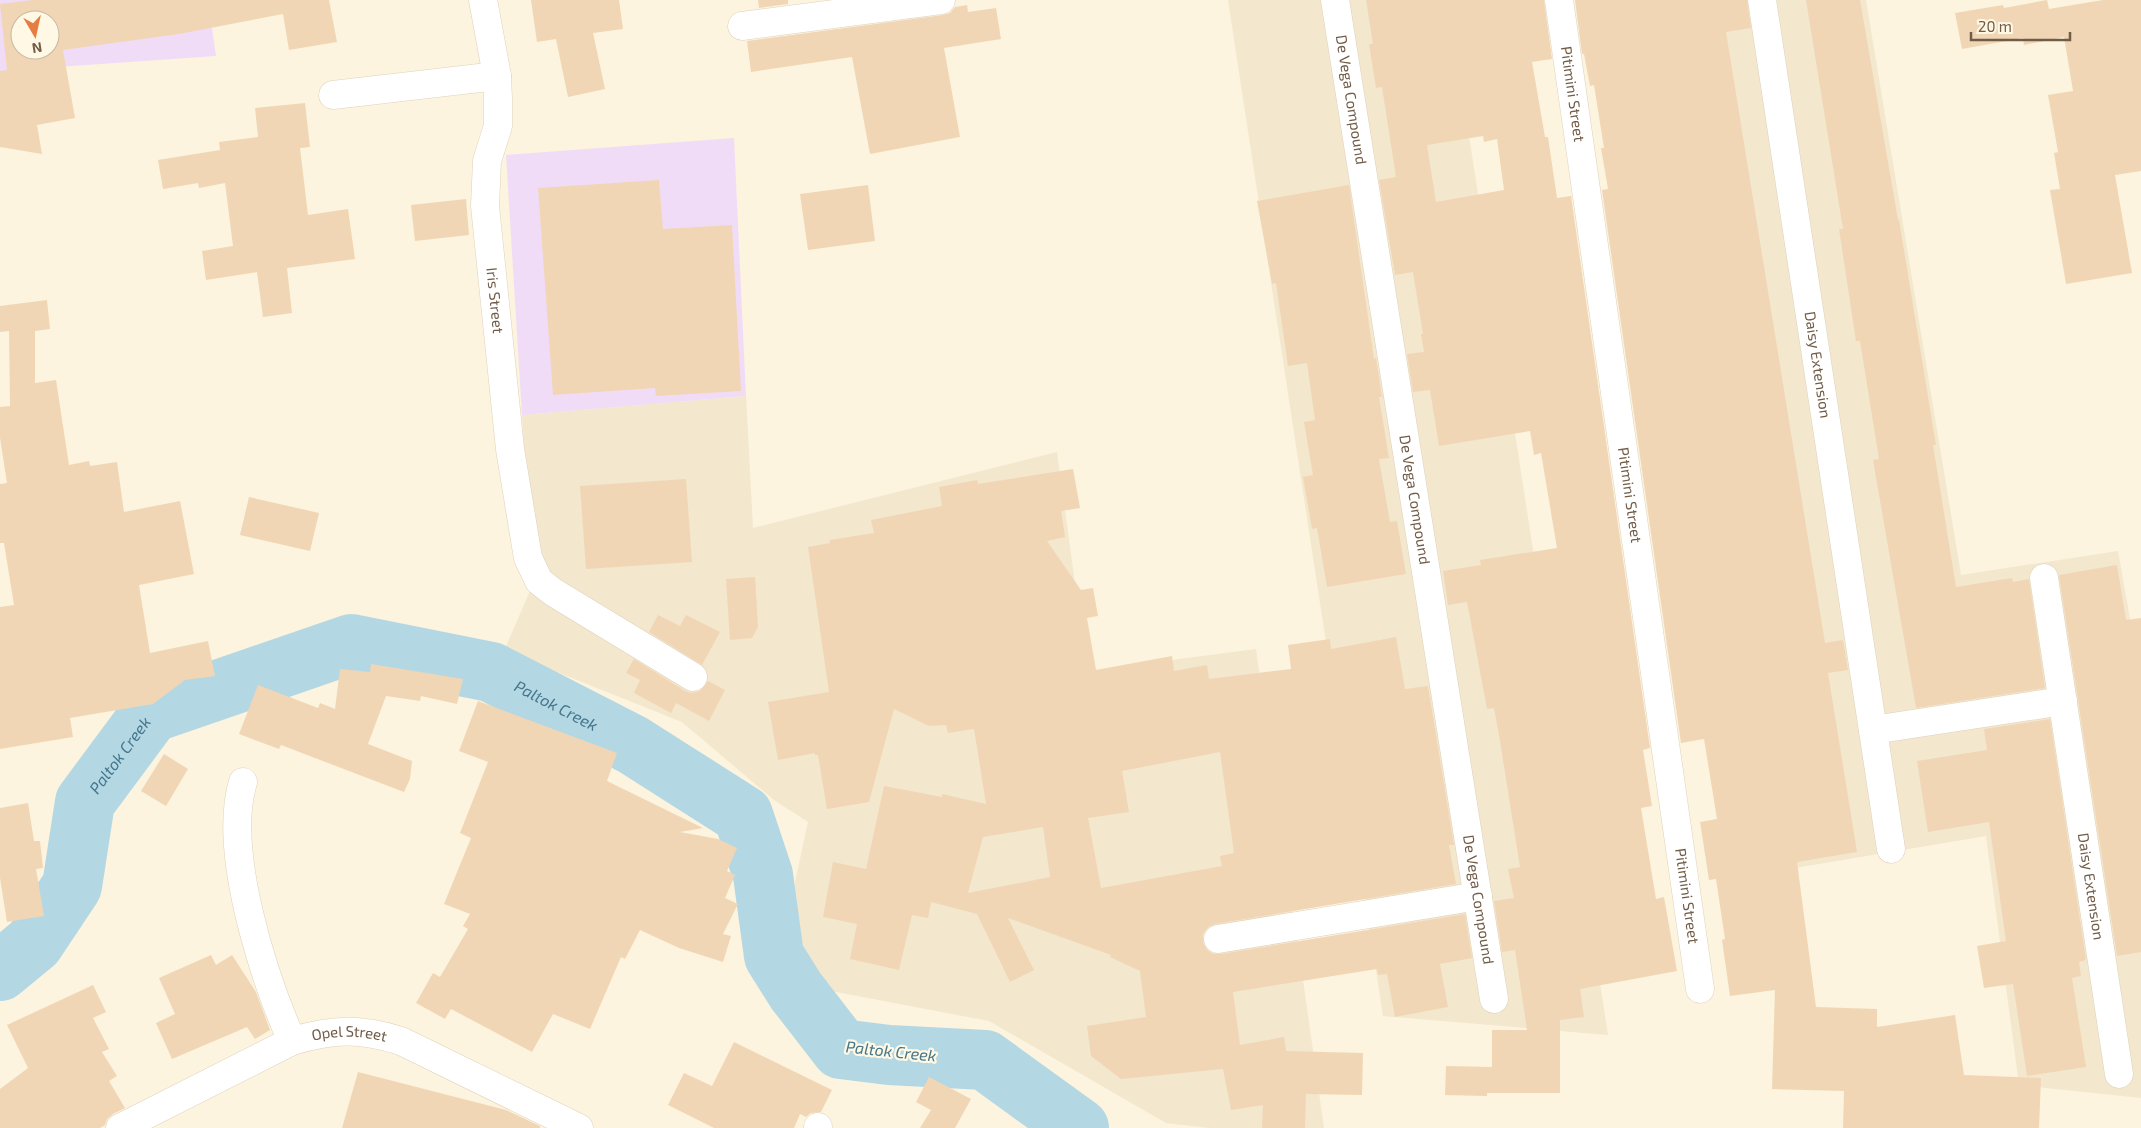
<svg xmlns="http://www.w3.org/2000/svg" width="2141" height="1128" font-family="'Exo 2',sans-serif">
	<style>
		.residential { fill: #f3e7cd }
		.education { fill: #f1dcf7; fill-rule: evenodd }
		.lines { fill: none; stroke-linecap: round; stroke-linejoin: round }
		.river { stroke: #b4d7e4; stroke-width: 60 }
		.building { fill: #f1d6b6; fill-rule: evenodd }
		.minor-casing { stroke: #dfd1bb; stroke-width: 29 }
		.minor { stroke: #fff; stroke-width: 28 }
		.labels { text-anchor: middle; stroke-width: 4.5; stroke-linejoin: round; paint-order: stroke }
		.street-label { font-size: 15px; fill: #715c47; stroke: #fff8e4 }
		.water-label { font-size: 16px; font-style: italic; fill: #44768b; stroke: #fff8e4 }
	</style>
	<rect width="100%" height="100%" fill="#fcf4de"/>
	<g class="residential">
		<polygon points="1228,0 1448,0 1608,1035 1383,1016"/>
		<polygon points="1659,0 1866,0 1961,575 2118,551 2141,681 2141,1098 2019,1085 1986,836 1789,869"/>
		<polygon points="746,396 753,528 1057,452 1087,671 1256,649 1324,1128 1209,1128 1166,1123 989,1021 831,991 781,947 808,822 774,800 682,722 504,651 533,584 522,415"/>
	</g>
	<g class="education">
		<path d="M 0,0 L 208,0 L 216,56 L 0,71 ZM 20,20 L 50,20 L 50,50 L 20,50 Z"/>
		<polygon points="734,138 746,396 522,415 506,155"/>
	</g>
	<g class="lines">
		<path class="river" id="s1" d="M 0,971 L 34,943 L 72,886 L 85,802 L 151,713 L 351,644 L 491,672 L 633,745 L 743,815 L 763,875 L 774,956 L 796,991 L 841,1049 L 889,1055 L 985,1060 L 1079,1128"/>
	</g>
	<g class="building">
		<path d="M 33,0 L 329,0 L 337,42 L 289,50 L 283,14 L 179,34 L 63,50 L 75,118 L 37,125 L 42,154 L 0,147 L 0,71 L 7,70 L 0,4 ZM 20,20 L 50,20 L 50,50 L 20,50 Z"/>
		<polygon points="531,0 619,0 623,29 593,33 605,89 568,97 556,39 537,42"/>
		<polygon points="758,0 788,0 788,4 759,8"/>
		<path d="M 1366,0 L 1544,0 L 1552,59 L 1532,62 L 1545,137 L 1548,137 L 1557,198 L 1571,196 L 1650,748 L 1643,750 L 1652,806 L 1641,808 L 1656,899 L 1664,897 L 1677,971 L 1580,989 L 1584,1017 L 1560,1020 L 1560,1093 L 1487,1093 L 1487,1096 L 1445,1095 L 1446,1066 L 1492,1067 L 1492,1030 L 1527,1030 L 1515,950 L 1502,952 L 1494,901 L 1514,898 L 1508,869 L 1520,867 L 1500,741 L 1494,708 L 1487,709 L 1467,602 L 1448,605 L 1443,571 L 1481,565 L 1480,560 L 1557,548 L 1541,453 L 1534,455 L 1530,431 L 1439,446 L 1430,390 L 1413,392 L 1407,354 L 1424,352 L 1421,334 L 1423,334 L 1413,272 L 1395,275 L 1379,180 L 1396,177 L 1382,87 L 1376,88 L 1369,44 L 1373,44 ZM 1483,136 L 1484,142 L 1497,139 L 1504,190 L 1436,202 L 1427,145 Z"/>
		<polygon points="1575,0 1747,0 1751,28 1726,32 1825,643 1843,640 1848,670 1828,673 1857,852 1797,862 1816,1007 1877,1009 1877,1027 1955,1015 1964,1075 2041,1078 2039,1128 1843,1128 1844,1091 1772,1089 1775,990 1730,996 1722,940 1725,939 1716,879 1709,880 1700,822 1717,819 1704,739 1681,743 1602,190 1608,189 1601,148 1604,148 1594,85 1590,86 1584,54 1582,54"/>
		<polygon points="1806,0 1860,0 1898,220 1899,220 1936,445 1933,445 1956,587 2012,578 2013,582 2029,579 2045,688 1916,708 1873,460 1879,459 1860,341 1856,341 1839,229 1843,229"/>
		<polygon points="2047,0 2049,9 2103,0 2141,0 2141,171 2115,175 2132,273 2066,284 2050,190 2060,189 2054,153 2058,152 2048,95 2073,91 2064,37 2024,45 2023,38 1962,49 1955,13 2003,5 2004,8"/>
		<polygon points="967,5 968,12 996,8 1001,39 944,48 960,137 870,154 852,57 751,72 747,41 943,15 950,13 955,7"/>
		<polygon points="305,103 310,147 300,148 308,215 348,209 355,259 287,268 292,313 263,317 257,272 206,280 202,251 233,246 225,183 199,188 198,183 163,189 158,160 220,150 219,142 258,137 255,108"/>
		<polygon points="659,180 663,229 732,225 741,391 656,396 655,388 553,395 538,188"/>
		<polygon points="868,185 875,241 808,250 800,194"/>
		<polygon points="1349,185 1374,359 1376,358 1382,397 1379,397 1389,458 1379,459 1390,522 1397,521 1406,574 1327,587 1317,528 1312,529 1303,477 1313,475 1304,422 1315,420 1307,363 1288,366 1276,283 1272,284 1257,201"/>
		<polygon points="466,199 469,235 415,241 411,205"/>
		<polygon points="47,300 50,329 35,331 35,383 56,380 69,465 89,461 90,466 117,462 124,512 180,501 194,574 139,585 150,653 208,641 215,676 185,680 153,704 70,718 73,737 0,749 0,607 14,605 4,543 0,543 0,484 7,483 0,438 0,407 10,406 9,331 0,332 0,306"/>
		<path d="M 1073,469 L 1080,508 L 1061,511 L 1065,537 L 1047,541 L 1081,590 L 1093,588 L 1098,616 L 1087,618 L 1096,670 L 1172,656 L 1174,671 L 1207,665 L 1209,679 L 1291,669 L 1288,645 L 1330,639 L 1331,649 L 1396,637 L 1405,689 L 1428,686 L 1454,845 L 1449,845 L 1456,884 L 1215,924 L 1208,927 L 1203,934 L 1203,942 L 1206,949 L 1213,954 L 1221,954 L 1465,914 L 1472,958 L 1440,964 L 1448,1007 L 1395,1017 L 1387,974 L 1378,975 L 1377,969 L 1233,992 L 1240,1045 L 1284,1037 L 1286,1051 L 1363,1053 L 1362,1095 L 1306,1094 L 1305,1128 L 1262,1128 L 1263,1105 L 1231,1110 L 1223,1069 L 1121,1079 L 1091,1056 L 1087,1026 L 1146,1017 L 1140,971 L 1110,957 L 1111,955 L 1008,918 L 1034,970 L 1010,982 L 977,914 L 931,902 L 928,918 L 912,915 L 899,970 L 850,959 L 857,924 L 823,917 L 833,862 L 866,869 L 884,786 L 942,797 L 942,794 L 986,804 L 974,729 L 948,733 L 946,725 L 929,726 L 894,709 L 869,802 L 827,809 L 818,755 L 815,755 L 815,753 L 778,760 L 768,702 L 829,692 L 808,547 L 830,543 L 830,540 L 874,533 L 871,520 L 942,506 L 939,487 L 977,480 L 978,484 ZM 1220,752 L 1234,853 L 1220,856 L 1222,866 L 1101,888 L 1088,818 L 1129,812 L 1122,771 ZM 1043,827 L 1050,877 L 968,893 L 983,837 Z"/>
		<polygon points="686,479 692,562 586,569 580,486"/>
		<polygon points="249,497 319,513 310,551 240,535"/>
		<polygon points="2117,565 2126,620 2141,618 2141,952 2117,956 2059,575"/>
		<polygon points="755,577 758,627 752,638 730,640 726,579"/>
		<polygon points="658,615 680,626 686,615 720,632 702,665 649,632"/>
		<polygon points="634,659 685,691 692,693 700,691 708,681 725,690 709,721 676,703 671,713 634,693 640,680 626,673"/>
		<polygon points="371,664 463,679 457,704 421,696 420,701 386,696 368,744 412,761 410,779 404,792 281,745 279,749 239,734 258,685 318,708 320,703 335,709 340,669 370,672"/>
		<polygon points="478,701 617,753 607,781 703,828 680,832 718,839 737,848 727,871 735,875 725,898 738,904 723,934 731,936 723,962 679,948 640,930 625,959 621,957 590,1029 553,1014 532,1052 451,1009 445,1019 416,1003 433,973 440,977 468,929 463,926 470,914 444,904 471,838 460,833 488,762 459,751"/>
		<polygon points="2050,719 2086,960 2079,962 2081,976 2072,978 2086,1067 2027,1076 2013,984 1984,988 1977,946 2006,941 1989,822 1928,832 1917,761 1987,750 1984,729"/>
		<polygon points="164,754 188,769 166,806 141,791"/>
		<polygon points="28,803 34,841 40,841 43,868 36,869 44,916 7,922 0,878 0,808"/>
		<polygon points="211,955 216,965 232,955 256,992 270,1030 255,1039 247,1027 172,1059 156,1023 175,1014 159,978"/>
		<polygon points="93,985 106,1012 93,1018 109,1049 102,1052 117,1076 109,1081 125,1108 113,1114 107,1119 105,1125 100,1128 0,1128 0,1089 28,1068 7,1025"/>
		<polygon points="734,1042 832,1090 821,1112 811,1113 806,1117 800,1114 794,1128 714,1128 668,1105 684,1073 712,1086"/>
		<polygon points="358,1072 506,1110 540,1126 540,1128 342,1128"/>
		<polygon points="929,1077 971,1099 955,1128 920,1128 931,1110 916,1102"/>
	</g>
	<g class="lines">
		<g class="minor-casing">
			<g id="minor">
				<path id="s2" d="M 483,0 L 497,76 L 498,99 L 498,126 L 487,161 L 485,206 L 510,449 L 528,558 L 539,581 L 553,592 L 693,677"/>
				<path id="s3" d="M 1335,0 L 1494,999"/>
				<path id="s4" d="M 1559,0 L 1700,989"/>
				<path id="s5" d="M 1762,0 L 1891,849"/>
				<polyline points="742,26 941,0"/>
				<polyline points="333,95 497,76"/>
				<path id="s6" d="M 2044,578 L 2119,1074"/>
				<polyline points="1873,730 2063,701"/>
				<path d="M 243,782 C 222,850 264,978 292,1041"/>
				<polyline points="1218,939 1478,896"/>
				<path id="s7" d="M 120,1128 L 292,1041 C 334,1029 359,1028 401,1041 L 579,1128"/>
				<polyline points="818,1128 818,1127"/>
			</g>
		</g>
		<use href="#minor" class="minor"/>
	</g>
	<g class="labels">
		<g class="street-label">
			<text dy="5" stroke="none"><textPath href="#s4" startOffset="95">Pitimini Street</textPath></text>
			<text dy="5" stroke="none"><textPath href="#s3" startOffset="101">De Vega Compound</textPath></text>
			<text dy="5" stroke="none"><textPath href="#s2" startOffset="304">Iris Street</textPath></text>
			<text dy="5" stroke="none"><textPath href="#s5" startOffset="369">Daisy Extension</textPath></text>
			<text dy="5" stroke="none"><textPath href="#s4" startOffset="500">Pitimini Street</textPath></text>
			<text dy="5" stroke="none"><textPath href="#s3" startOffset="506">De Vega Compound</textPath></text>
			<text dy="5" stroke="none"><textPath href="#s6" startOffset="312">Daisy Extension</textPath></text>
			<text dy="5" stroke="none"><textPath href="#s4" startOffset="905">Pitimini Street</textPath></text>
			<text dy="5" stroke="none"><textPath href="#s3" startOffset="911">De Vega Compound</textPath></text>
			<text dy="5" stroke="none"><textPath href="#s7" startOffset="251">Opel Street</textPath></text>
		</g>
		<g class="water-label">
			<text dy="6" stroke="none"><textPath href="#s1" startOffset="736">Paltok Creek</textPath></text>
			<text dy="6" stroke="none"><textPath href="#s1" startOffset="256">Paltok Creek</textPath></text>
			<text transform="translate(891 1051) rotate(6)" y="6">Paltok Creek</text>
		</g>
	</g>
	<g transform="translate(35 35) rotate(171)"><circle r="24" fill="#fff8e4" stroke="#c6baa5"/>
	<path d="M0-4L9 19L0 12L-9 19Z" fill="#e67e43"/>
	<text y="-8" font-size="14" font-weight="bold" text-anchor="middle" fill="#715c47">N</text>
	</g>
	<path d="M1971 32v8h99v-8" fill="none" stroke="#715c47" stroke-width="2.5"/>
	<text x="1978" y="32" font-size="15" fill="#715c47" stroke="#fff8e4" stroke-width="4" paint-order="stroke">20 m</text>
</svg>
